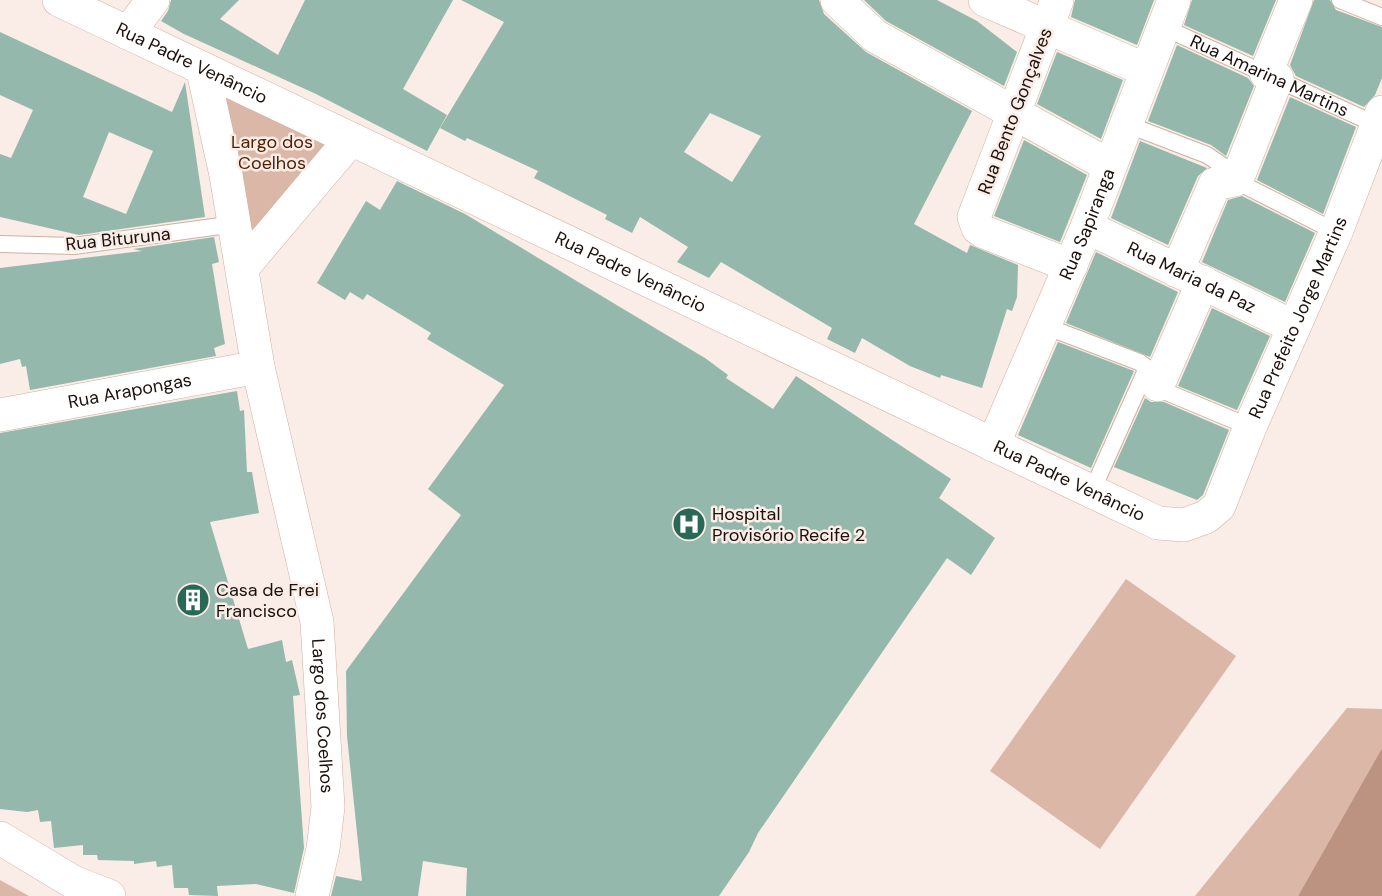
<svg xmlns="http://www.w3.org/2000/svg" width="1382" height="896" font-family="'DM Sans',sans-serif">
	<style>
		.green { fill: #dab7a7 }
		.water { fill: #bc9381 }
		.building { fill: #95b8ac; fill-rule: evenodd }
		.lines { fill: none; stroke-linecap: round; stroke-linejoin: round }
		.service-casing { stroke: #cfb0a1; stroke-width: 18 }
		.minor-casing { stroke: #cfb0a1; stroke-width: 34 }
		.service { stroke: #fff; stroke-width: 16 }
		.minor { stroke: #fff; stroke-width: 33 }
		.labels { text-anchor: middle; stroke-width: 5; stroke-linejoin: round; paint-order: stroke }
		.street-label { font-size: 18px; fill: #1b100b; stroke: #faece6 }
		.park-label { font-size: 18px; fill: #511e01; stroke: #faece6 }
		.poi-label { font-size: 18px; fill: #1b100b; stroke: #faece6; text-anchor: start }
	</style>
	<rect width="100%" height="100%" fill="#faece6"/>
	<g class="green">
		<polygon points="226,78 342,136 252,253 219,109"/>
		<polygon points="1126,579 1236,656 1100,849 990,771"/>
		<polygon points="1347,708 1382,709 1382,748 1298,896 1195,896"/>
		<polygon points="0,880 29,896 0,896"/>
	</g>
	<polygon class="water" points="1382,748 1382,896 1298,896"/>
	<g class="building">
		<polygon points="171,0 239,0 220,19 278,55 305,0 453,0 403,89 447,115 427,151 316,94 184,34 161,21 168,11"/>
		<path d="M 461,0 L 819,0 L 824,14 L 866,52 L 972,111 L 914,224 L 967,253 L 970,245 L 1018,265 L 1017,297 L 1012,311 L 1007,309 L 982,388 L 941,375 L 940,378 L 910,366 L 862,338 L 855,353 L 827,339 L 832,328 L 721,262 L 709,278 L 677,262 L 688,247 L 640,217 L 632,233 L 605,219 L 607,215 L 534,178 L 538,171 L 467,138 L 465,141 L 440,128 L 504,22 ZM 710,113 L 761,136 L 732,182 L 684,152 Z"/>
		<polygon points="864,0 937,0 977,21 1017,52 1004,86 886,21"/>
		<polygon points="1075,0 1154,0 1137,45 1071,17"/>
		<polygon points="1192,0 1276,0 1253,56 1184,25"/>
		<polygon points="1314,0 1330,0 1336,10 1382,27 1382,78 1375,95 1364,107 1296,76 1290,65"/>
		<path d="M 0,32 L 172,112 L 185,82 L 205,217 L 79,235 L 0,217 L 0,154 L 11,158 L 33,110 L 0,95 ZM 109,132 L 153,151 L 126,214 L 83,197 Z"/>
		<polygon points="1177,45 1248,78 1254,86 1226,156 1211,145 1148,121"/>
		<polygon points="1057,52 1123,80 1101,139 1037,104"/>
		<polygon points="1290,97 1356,127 1323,214 1257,180"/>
		<polygon points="1024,140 1087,175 1060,242 994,216"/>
		<polygon points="1140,141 1207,168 1198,176 1168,245 1111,218"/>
		<polygon points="397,181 465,214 705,358 728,375 726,378 773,409 796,376 951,479 939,498 995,538 971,575 947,558 758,833 749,852 719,896 466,896 467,868 423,861 418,896 331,896 336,876 362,881 347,736 346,671 461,515 428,489 504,385 427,339 431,333 367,294 363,300 350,292 345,300 317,283 366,201 380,210"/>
		<polygon points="1242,196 1315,233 1285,302 1202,262 1228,200"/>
		<polygon points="214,237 219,262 212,264 225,344 214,348 216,356 30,390 26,366 22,367 20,359 0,364 0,268 142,251 133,249"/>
		<polygon points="1096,252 1178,292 1150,357 1066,323"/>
		<polygon points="1212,308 1270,336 1237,410 1178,386"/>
		<polygon points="1058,342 1134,371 1091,468 1018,435"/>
		<polygon points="237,391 240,411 244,410 247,472 252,472 259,513 210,522 248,649 282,640 286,662 292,660 300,695 293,696 304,848 294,893 256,884 217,886 218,896 189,895 188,888 174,888 172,865 157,867 156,861 134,864 134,861 98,860 97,855 83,855 83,845 54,848 51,821 40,822 38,810 27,812 0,809 0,433"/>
		<polygon points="1145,398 1151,402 1164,402 1229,430 1203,495 1197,500 1114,467"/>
	</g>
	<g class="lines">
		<g class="service-casing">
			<g id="service">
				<polyline points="1340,0 1382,17"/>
				<path id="s1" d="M 1163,27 L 1377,125"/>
				<polyline points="1126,124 1207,155 1223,166 1234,180 1336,232"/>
				<polyline points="0,244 74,246 235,224"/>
				<polyline points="1045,326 1139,362 1147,368 1164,391 1250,427"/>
				<polyline points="1092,491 1147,368"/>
			</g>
		</g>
		<g class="minor-casing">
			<g id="minor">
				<path id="s2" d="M 59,0 L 1158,523 L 1184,525 L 1206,517 L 1219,506 L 1250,427 L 1336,232 L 1382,112"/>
				<polyline points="837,0 875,36 1110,166"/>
				<polyline points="985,0 1146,70"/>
				<polyline points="1057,0 974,217 978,228 984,232 1071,266"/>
				<polyline points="128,33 153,0"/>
				<path id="s3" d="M 203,71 L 226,175 L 258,367 L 317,622 L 328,807 L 323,849 L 312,896"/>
				<polyline points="1266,73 1296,0"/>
				<path id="s4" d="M 1087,227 L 1294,327"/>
				<polyline points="243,267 351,139"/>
				<polyline points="1177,271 1215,184 1234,180 1240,172 1277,78"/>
				<polyline points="1158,385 1203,282"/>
				<path id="s5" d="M 0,415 L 258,367"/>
				<path id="s6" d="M 993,445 L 1087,227 L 1174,0"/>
				<polyline points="0,838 73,882 109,896"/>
			</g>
		</g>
		<use href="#service" class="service"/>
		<use href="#minor" class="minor"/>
	</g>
	<defs>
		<g id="hospital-disc" transform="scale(1.725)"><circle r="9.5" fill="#296856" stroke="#faece6"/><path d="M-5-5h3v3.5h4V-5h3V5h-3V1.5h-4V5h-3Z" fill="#fff"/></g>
		<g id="building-disc" transform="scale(1.725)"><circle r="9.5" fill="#296856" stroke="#faece6"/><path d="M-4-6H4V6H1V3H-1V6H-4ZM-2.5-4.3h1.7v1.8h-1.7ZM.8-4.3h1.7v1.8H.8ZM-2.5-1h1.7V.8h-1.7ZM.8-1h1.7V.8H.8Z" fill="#fff"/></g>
	</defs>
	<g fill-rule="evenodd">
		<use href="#hospital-disc" x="689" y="524"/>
		<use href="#building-disc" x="193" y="600"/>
	</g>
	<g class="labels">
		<g class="street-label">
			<text dy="6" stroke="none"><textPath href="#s2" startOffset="147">Rua Padre Venâncio</textPath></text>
			<text dy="6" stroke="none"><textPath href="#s1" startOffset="117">Rua Amarina Martins</textPath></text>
			<text transform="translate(1015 111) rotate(-69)" y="6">Rua Bento Gonçalves</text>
			<text dy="6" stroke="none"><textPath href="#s6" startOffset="240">Rua Sapiranga</textPath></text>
			<text transform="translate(118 239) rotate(-6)" y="6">Rua Bituruna</text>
			<text dy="6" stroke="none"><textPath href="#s2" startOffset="633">Rua Padre Venâncio</textPath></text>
			<text dy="6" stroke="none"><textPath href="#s4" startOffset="116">Rua Maria da Paz</textPath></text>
			<text dy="6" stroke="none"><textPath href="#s2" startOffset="1488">Rua Prefeito Jorge Martins</textPath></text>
			<text dy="6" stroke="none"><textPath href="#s5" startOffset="132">Rua Arapongas</textPath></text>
			<text dy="6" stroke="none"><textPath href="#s2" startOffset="1119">Rua Padre Venâncio</textPath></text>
			<text dy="6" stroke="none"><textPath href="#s3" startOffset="657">Largo dos Coelhos</textPath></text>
		</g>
		<g class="park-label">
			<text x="272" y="148">Largo dos<tspan x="272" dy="21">Coelhos</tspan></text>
		</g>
		<g class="poi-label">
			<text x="712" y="520">Hospital<tspan x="712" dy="21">Provisório Recife 2</tspan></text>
			<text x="216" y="596">Casa de Frei<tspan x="216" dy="21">Francisco</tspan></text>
		</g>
	</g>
</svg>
